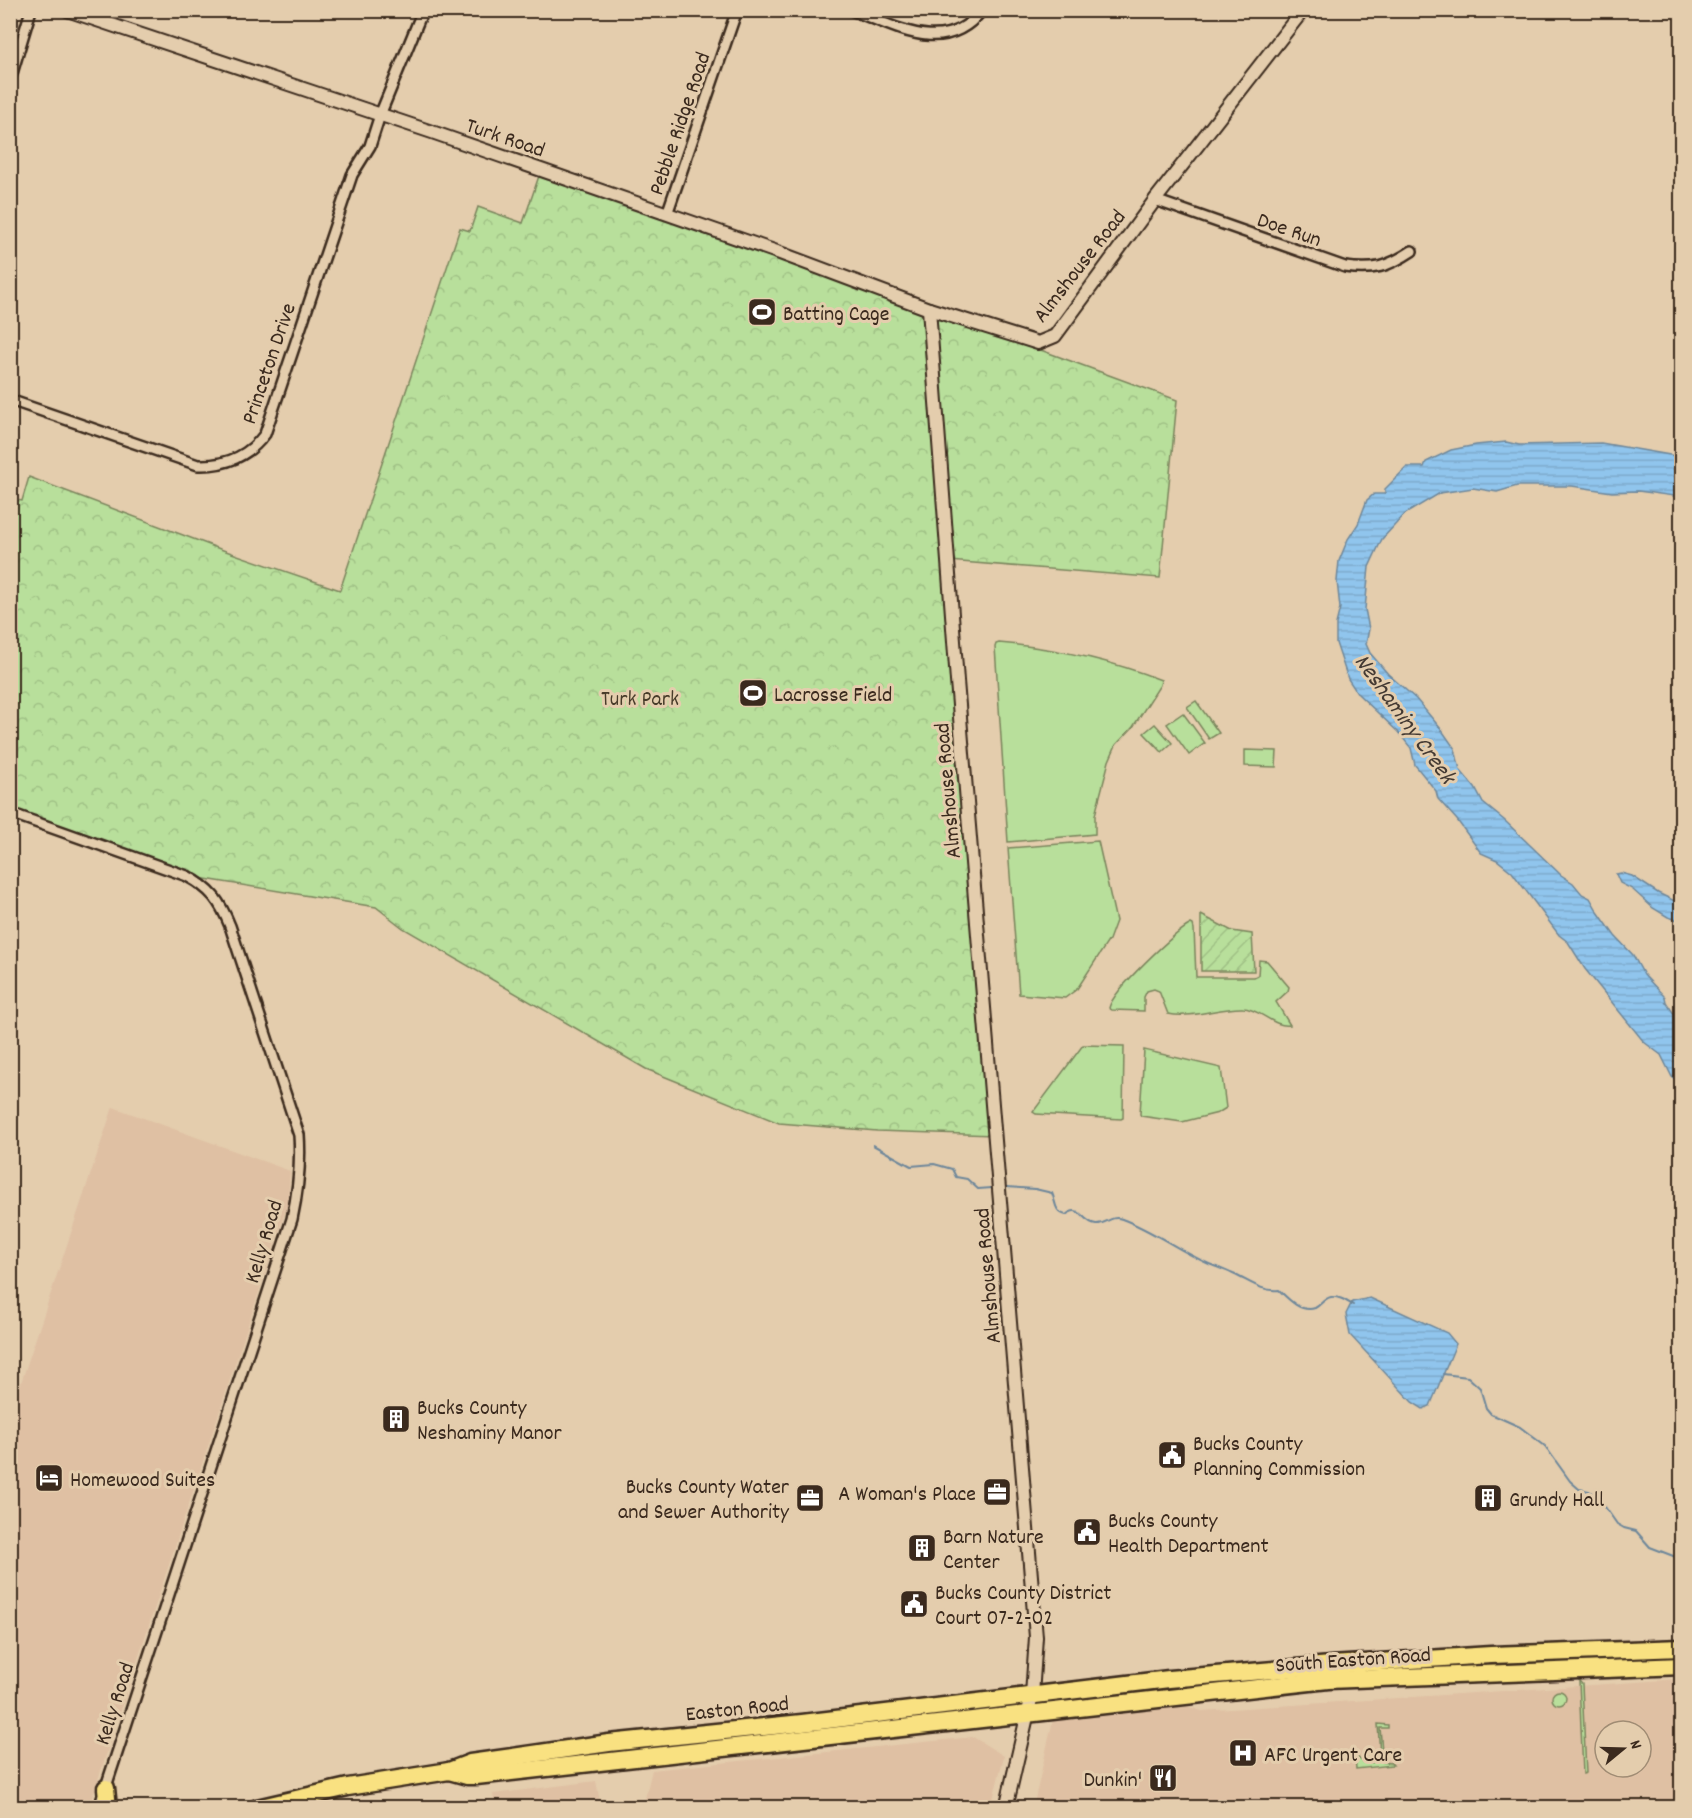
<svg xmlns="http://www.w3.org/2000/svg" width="1692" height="1818" font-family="Dekko,sans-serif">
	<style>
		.built { fill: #dfc0a3; fill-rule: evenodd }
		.grass { fill: #b8df9b; stroke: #7a845c; stroke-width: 1.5 }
		.park { fill: url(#park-crowns); stroke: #7a845c; stroke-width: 1.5 }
		.garden { fill: url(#garden-furrows); stroke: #7a845c; stroke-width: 1.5 }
		.water { fill: url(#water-rules); stroke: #6e879a; stroke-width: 1.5 }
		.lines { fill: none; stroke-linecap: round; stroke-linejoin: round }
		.stream { stroke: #6e879a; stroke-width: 2 }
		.street-casing { stroke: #3b2a1e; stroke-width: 14 }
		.secondary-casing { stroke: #3b2a1e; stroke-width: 16 }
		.highway-casing { stroke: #3b2a1e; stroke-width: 21 }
		.street { stroke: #e4cdad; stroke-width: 9 }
		.secondary { stroke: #e4cdad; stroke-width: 12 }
		.highway { stroke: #f9e181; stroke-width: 16 }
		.labels { text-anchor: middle; stroke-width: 6; stroke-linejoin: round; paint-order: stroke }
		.street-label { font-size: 22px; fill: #3b2a1e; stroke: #e4cdad }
		.poi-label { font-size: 22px; fill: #3b2a1e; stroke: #e4cdad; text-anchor: start }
		.park-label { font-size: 22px; fill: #483c2a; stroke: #e4cdad }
		.water-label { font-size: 24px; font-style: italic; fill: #443a33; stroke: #e4cdad }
	</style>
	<defs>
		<pattern id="park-crowns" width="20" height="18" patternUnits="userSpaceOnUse" patternTransform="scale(1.5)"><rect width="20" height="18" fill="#b8df9b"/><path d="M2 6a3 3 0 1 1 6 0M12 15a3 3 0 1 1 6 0" fill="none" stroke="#9fc085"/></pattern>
		<pattern id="garden-furrows" width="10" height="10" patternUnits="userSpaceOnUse" patternTransform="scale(1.5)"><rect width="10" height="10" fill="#b8df9b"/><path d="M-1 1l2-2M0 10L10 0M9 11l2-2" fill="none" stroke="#9fc085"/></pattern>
		<pattern id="water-rules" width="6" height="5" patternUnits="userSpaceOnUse" patternTransform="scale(1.5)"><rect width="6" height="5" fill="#90c5ed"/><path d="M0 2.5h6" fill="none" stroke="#7da9cb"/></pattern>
	</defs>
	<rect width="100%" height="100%" fill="#e4cdad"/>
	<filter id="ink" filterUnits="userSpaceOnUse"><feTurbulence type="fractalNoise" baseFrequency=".0167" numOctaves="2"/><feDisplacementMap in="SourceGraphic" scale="12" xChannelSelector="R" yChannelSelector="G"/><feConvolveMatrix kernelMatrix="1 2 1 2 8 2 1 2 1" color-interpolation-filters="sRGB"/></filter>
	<g filter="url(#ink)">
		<g class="built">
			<polygon points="113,1107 290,1171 288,1204 89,1807 11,1807 11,1413"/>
			<path d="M 1681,1679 L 1681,1807 L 1033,1808 L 1053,1720 L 1187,1706 L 1202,1711 ZM 1605,1731 L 1641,1731 L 1641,1767 L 1605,1767 Z"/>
			<polygon points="973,1737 1004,1756 991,1807 643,1807 652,1770"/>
			<polygon points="596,1781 601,1807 495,1807 493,1794"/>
		</g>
		<g class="grass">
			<path d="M 999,643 C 1054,648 1110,660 1161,680 L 1160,685 L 1133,727 L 1116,745 L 1109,761 L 1095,815 L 1095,834 L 1008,842 L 995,647 L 996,644 Z"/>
			<polygon points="1196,701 1219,733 1209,739 1187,707"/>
			<polygon points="1183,713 1205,743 1189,755 1167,724"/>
			<polygon points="1155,724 1172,743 1162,752 1144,733"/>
			<polygon points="1245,750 1277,751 1276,767 1245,766"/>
			<polygon points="1098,841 1116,921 1109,940 1077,989 1065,998 1019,994 1008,848"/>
			<path d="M 1191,924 L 1193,925 L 1194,929 L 1196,977 L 1254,977 L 1258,975 L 1259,960 L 1267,961 L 1289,987 L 1288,991 L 1276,1002 L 1290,1025 C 1274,1028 1259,1008 1243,1008 C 1219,1007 1194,1019 1168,1014 L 1159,991 L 1154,989 L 1147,991 L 1144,997 L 1144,1011 L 1112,1010 L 1109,1008 C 1113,990 1174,933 1191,924 Z"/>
			<polygon points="1083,1045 1124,1046 1123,1118 1121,1119 1036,1114 1033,1112"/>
			<polygon points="1144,1050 1221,1068 1226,1108 1218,1113 1182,1122 1141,1116 1140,1114"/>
			<polygon points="1579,1681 1582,1684 1586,1773 1583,1774"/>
			<circle cx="1559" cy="1698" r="7"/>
			<path d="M 1378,1724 L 1388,1725 L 1388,1728 L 1380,1728 L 1383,1762 L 1391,1763 L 1393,1765 L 1356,1769 L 1355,1755 C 1362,1763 1373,1767 1380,1756 Z"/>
		</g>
		<polygon class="park" points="540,173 929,309 1177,400 1160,578 949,561 994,1135 877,1131 779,1123 646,1069 403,928 376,907 187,876 11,812 10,499 22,501 29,477 220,549 340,590 460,228 470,231 478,207 523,223"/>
		<polygon class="garden" points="1201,915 1232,931 1252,934 1254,971 1201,971"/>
		<g class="water">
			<polygon points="1506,442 1519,445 1601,443 1681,457 1681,497 1638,491 1612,492 1572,486 1517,486 1497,492 1473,488 1440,493 1405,514 1382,539 1369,567 1365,609 1369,629 1366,644 1370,653 1388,674 1416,699 1441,729 1455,749 1460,770 1475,788 1483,803 1504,820 1561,875 1573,883 1582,894 1590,898 1598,912 1615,936 1633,955 1644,975 1665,997 1666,1002 1674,1014 1681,1020 1681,1083 1672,1077 1661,1055 1644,1042 1585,969 1568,942 1559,935 1512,872 1497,860 1481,853 1457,820 1438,799 1436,791 1415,765 1411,748 1398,732 1358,694 1348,679 1336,643 1336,624 1340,608 1337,581 1339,561 1348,539 1358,524 1367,500 1374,494 1385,494 1385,489 1407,467 1424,467 1426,462 1451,450 1476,445"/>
			<polygon points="1621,873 1632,876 1658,893 1681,904 1681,921 1668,917 1653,908 1632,889 1620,883 1616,874"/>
			<polygon points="1370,1298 1447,1333 1456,1344 1430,1406 1423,1409 1412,1402 1350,1335 1346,1314 1352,1302"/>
		</g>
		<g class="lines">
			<g class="stream">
				<polyline points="873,1145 911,1166 934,1164 952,1169 956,1177 967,1179 978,1189 992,1188"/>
				<path d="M 1007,1187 L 1035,1189 L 1052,1193 C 1056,1202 1054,1212 1066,1215 C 1081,1203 1081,1222 1096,1224 C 1106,1225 1110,1215 1122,1219 C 1152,1230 1178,1250 1207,1263 C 1216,1267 1225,1270 1233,1274 C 1249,1281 1262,1292 1279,1290 C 1288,1299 1301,1313 1315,1308 C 1321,1305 1324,1298 1331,1297 C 1339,1296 1346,1301 1353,1305"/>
				<polyline points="1443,1374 1468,1377 1480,1388 1486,1408 1491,1414 1520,1427 1545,1446 1570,1481 1579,1489 1589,1491 1598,1497 1617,1524 1624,1528 1636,1531 1650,1547 1681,1559"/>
				<polyline points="1681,1441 1682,1441"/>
			</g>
			<g class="street-casing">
				<g id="street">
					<path d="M 851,10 C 895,26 945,58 982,10"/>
					<polyline points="10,80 31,10"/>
					<path d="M 1155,200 L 1345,267 C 1373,271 1388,267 1412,251"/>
					<polyline points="667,214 737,10"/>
					<path d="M 10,400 L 198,465 C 225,466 249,456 265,434 L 352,175 L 370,146 L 380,115 L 423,10"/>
					<path d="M 10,813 L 187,876 C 211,889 220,901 230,926 L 299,1135 C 301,1163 298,1191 292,1219 L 99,1808"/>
				</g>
			</g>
			<g class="secondary-casing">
				<g id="secondary">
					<polyline points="67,10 432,132 777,252 929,309 1038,343 1055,336 1155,200 1303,10"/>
					<polyline points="929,309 957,681 1036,1637 1032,1695 1006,1808"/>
				</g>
			</g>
			<g class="highway-casing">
				<g id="highway">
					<polyline points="449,1771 467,1776 476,1776 1328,1680 1682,1666"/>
					<polyline points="106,1788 108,1808"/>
					<polyline points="257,1808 348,1787 449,1771 470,1763 609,1743 802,1723 1169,1679 1331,1665 1491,1655 1682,1648"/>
				</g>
			</g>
			<use href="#street" class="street"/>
			<use href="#secondary" class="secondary"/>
			<use href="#highway" class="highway"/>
		</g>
	</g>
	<defs>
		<g id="stadium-square" transform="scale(1.5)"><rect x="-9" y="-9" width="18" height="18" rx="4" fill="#3b2a1e" stroke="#e4cdad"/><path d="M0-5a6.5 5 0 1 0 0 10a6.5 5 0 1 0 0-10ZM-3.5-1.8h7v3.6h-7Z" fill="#fff"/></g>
		<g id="building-square" transform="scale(1.5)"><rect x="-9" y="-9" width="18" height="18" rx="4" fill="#3b2a1e" stroke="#e4cdad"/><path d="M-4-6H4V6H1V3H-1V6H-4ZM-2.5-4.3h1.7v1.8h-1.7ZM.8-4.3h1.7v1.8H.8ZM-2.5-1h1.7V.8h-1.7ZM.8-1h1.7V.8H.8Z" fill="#fff"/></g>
		<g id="civic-square" transform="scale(1.5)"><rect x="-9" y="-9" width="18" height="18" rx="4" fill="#3b2a1e" stroke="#e4cdad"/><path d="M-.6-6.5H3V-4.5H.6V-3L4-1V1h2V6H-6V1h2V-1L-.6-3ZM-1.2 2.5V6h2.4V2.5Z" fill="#fff"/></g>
		<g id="hotel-square" transform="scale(1.5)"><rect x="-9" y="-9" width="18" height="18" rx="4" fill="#3b2a1e" stroke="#e4cdad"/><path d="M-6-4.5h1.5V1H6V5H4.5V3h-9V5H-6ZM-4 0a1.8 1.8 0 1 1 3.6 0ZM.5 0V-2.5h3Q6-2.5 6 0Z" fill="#fff"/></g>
		<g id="office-square" transform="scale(1.5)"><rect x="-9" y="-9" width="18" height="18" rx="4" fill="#3b2a1e" stroke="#e4cdad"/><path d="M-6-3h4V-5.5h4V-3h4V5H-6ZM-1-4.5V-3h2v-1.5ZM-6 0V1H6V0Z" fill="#fff"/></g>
		<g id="hospital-square" transform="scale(1.5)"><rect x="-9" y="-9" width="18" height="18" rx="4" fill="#3b2a1e" stroke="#e4cdad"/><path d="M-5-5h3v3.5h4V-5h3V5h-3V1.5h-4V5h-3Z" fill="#fff"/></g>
		<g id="restaurant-square" transform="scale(1.5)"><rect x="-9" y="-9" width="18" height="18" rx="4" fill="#3b2a1e" stroke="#e4cdad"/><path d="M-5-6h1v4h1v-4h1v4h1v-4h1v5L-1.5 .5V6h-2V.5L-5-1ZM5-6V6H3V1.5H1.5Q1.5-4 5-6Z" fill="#fff"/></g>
	</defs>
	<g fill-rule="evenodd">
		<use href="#stadium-square" x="762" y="312"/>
		<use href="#stadium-square" x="753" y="693"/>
		<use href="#building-square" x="396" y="1419"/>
		<use href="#civic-square" x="1172" y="1455"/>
		<use href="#hotel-square" x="49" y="1478"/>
		<use href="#office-square" x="997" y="1492"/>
		<use href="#office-square" x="810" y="1498"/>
		<use href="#building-square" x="1488" y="1498"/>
		<use href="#civic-square" x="1087" y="1532"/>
		<use href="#building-square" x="922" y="1548"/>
		<use href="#civic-square" x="914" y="1604"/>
		<use href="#hospital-square" x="1243" y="1753"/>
		<use href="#restaurant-square" x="1163" y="1778"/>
	</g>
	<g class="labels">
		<g class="street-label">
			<text transform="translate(678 123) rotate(-71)" y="8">Pebble Ridge Road</text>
			<text transform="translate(506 136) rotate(19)" y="8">Turk Road</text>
			<text transform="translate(1290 228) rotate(19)" y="8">Doe Run</text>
			<text transform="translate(1078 265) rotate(-52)" y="8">Almshouse Road</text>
			<text transform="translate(267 363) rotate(-71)" y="8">Princeton Drive</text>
			<text transform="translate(946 791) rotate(-95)" y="8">Almshouse Road</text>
			<text transform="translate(262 1241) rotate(-73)" y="8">Kelly Road</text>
			<text transform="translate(986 1276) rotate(-95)" y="8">Almshouse Road</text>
			<text transform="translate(1353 1658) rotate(-4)" y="8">South Easton Road</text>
			<text transform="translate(113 1703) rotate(-72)" y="8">Kelly Road</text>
			<text transform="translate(737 1707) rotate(-6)" y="8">Easton Road</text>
		</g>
		<g class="poi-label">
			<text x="783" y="320">Batting Cage</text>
			<text x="774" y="701">Lacrosse Field</text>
			<text x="417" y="1414">Bucks County<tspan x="417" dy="25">Neshaminy Manor</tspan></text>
			<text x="1193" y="1450">Bucks County<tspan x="1193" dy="25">Planning Commission</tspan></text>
			<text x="70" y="1486">Homewood Suites</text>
			<text x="789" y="1493" text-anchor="end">Bucks County Water<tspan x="789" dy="25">and Sewer Authority</tspan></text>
			<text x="976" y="1500" text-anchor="end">A Woman's Place</text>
			<text x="1509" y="1506">Grundy Hall</text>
			<text x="1108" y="1527">Bucks County<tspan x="1108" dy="25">Health Department</tspan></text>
			<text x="943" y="1543">Barn Nature<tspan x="943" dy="25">Center</tspan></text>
			<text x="935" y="1599">Bucks County District<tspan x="935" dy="25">Court 07-2-02</tspan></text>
			<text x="1264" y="1761">AFC Urgent Care</text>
			<text x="1142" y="1786" text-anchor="end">Dunkin'</text>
		</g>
		<g class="park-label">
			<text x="640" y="705">Turk Park</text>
		</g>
		<g class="water-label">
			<text transform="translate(1406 718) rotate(54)" y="8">Neshaminy Creek</text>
		</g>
	</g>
	<rect width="1692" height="1818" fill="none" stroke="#e4cdad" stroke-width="36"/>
	<rect x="18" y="18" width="1656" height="1782" fill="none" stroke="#3b2a1e" stroke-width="2" filter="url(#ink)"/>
	<g transform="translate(1623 1749) rotate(71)"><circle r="28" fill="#e4cdad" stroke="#a08c74" stroke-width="1.5"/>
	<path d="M0-4.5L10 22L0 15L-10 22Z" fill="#3b2a1e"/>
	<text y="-9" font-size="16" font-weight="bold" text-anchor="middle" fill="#3b2a1e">N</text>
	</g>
</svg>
